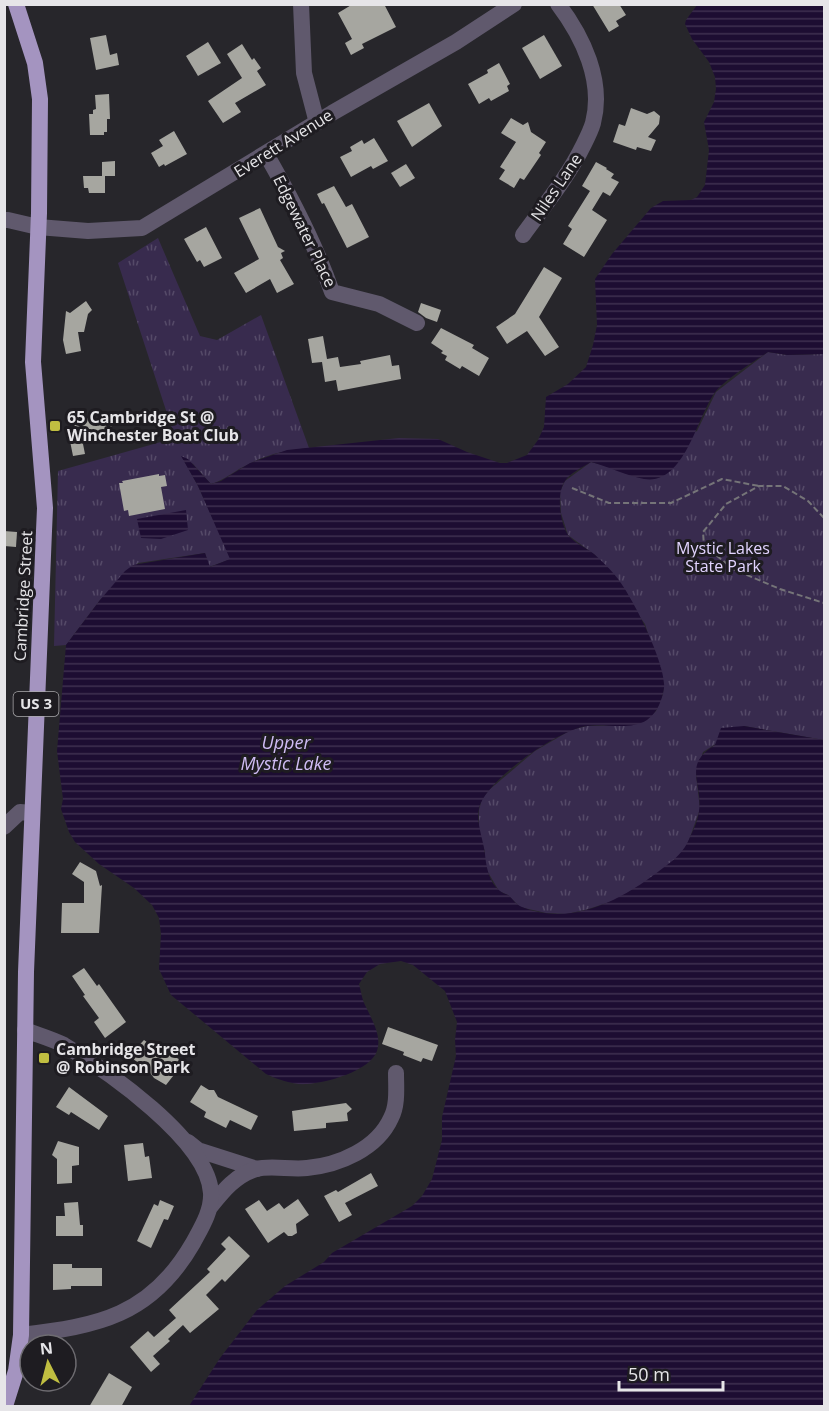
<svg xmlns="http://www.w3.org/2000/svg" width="829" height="1411" font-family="'Open Sans',sans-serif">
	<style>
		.grass { fill: url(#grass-tufts) }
		.water { fill: url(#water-rules) }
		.building { fill: #a6a6a0 }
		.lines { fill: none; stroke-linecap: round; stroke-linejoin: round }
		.path { stroke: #757478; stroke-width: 2; stroke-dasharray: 6 3; stroke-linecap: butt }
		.minor { stroke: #60596d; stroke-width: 16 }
		.tertiary { stroke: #60596d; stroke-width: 16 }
		.trunk { stroke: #a494c0; stroke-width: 16 }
		.poi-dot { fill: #c0be41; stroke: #1e1c21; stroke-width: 2 }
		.labels { text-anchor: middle; stroke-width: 6; stroke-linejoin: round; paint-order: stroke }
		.shield { fill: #1e1c21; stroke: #aaa9ac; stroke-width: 1.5 }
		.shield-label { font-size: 15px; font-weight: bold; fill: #e6e5e8 }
		.street-label { font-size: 16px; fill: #e6e5e8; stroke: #1e1c21 }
		.poi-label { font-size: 16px; font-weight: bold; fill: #e6e5e8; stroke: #1e1c21; text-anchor: start }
		.park-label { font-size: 16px; fill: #e2d4ff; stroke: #1e1c21 }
		.water-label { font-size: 18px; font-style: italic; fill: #cfbcf4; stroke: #1e1c21 }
	</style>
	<defs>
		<pattern id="grass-tufts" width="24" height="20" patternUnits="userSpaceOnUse" patternTransform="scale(1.5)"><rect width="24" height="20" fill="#382b4e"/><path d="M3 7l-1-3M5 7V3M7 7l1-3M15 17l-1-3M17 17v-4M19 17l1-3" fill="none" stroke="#554a68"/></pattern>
		<pattern id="water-rules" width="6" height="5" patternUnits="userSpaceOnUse" patternTransform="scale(1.5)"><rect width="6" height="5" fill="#1d0d32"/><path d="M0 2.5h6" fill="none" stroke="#3e3050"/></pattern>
	</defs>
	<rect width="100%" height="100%" fill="#27262b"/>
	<g class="grass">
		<path d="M 158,238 L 200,336 L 217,340 L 261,315 L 309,448 C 288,450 267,454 249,464 C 235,470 225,480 211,484 L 193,464 L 182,457 L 198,486 L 231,559 L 209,567 L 205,553 L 138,563 L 100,600 L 66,645 L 54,646 L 58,471 L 175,438 L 118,263 Z"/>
		<polygon points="768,352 787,355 824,354 824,740 744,726 703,752 696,775 700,809 689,840 683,852 674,861 640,886 613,901 585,910 566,914 546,913 520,907 508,895 499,891 485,867 485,852 479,832 479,810 482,799 489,790 535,751 571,730 587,726 631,725 646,720 656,711 663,694 664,684 645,624 595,555 568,535 561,513 560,492 565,481 591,462 617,469 697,431 716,392"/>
	</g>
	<g class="water">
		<path d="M 697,5 L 824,5 L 824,354 L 787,355 L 768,352 C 752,363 728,377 716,391 C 697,415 685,486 644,479 C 630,477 606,466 591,462 C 583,467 570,473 565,481 C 556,493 560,523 568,535 C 574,543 587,548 594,554 C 601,560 608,567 614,574 C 630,591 667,665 664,688 C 662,700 658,712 647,720 C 630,731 606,723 587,726 C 559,729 486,780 479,808 C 476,824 483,838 485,854 C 486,866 489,883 500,891 C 502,893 506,894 508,895 C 513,899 516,905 522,907 C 572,928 625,898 663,868 C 675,859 684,852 690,837 C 694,829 698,820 699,811 C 703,782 682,765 715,745 L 721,728 L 744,726 L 824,740 L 824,1406 L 189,1406 L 220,1358 L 257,1310 L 285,1286 L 324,1262 L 332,1253 L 412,1206 L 422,1196 L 432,1179 L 442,1140 L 442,1117 L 456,1056 L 455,1040 L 457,1022 L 445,991 L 413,965 L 401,961 L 380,964 L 367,972 L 359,984 C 361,991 362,1000 366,1007 C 372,1020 382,1036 377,1051 C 370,1071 326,1083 307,1084 C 293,1085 279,1080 266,1074 L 171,995 L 159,969 L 161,934 L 159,918 L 152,905 L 134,888 L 99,864 L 75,842 L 69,832 L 61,809 L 63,799 L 57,751 L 66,645 L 100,600 L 125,571 L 133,565 L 205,553 L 210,567 L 230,559 L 198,486 L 181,456 L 188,459 L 211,484 L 221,481 L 250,463 L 287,450 L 399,438 L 438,439 L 467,452 L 500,463 L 507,463 L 527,455 L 538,440 L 544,427 L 546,397 L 568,384 L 586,367 L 593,345 L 597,325 L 595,279 L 612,254 L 651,208 L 663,201 L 691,200 L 697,197 L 705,185 L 709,150 L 704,122 L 714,102 L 716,89 L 715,77 L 709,62 L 692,39 L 685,24 L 686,20 Z"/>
		<polygon points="186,510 188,530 161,539 141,538 137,519"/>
	</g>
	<g class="building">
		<polygon points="353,4 384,4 396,27 362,44 364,48 351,55 345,43 352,39 338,13"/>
		<polygon points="592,4 619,4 626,15 616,21 619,26 609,32"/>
		<polygon points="106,35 110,55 117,53 119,65 96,70 90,38"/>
		<polygon points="544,35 562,66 540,79 522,48"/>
		<polygon points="208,42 221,63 198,76 186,56"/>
		<polygon points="242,44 252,60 254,58 261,68 257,71 266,85 235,103 241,112 223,123 208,101 242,78 227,54"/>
		<polygon points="499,63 510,84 507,86 509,91 491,101 489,98 479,104 468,84 488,73 487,70"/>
		<polygon points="109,94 110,119 107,119 107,132 104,132 104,135 90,135 89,114 93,114 93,110 96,109 95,95"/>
		<polygon points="429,103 442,126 412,147 397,121"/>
		<polygon points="631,108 647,114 654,111 660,116 659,124 648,137 656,140 651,151 637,147 636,150 613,142 619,124 625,126"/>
		<polygon points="511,118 523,125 528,122 531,132 546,142 539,153 541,155 524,180 520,178 514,188 499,179 505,170 500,167 516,142 501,133"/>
		<polygon points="174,131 187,154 165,166 164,164 159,167 151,153 163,146 159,140"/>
		<polygon points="374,138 388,161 373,169 371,166 351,177 340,157 352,151 350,147 362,140 364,144"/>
		<polygon points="115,161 115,176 105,176 105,193 89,193 88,188 84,188 83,176 102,176 102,162"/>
		<polygon points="596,162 607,168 606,169 614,174 611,178 619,182 610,196 603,192 592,210 607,220 584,257 563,244 572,229 568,226 590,191 582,186"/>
		<polygon points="406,164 415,178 400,187 391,173"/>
		<polygon points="334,186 346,207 352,204 369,237 347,248 324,203 322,204 317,194"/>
		<polygon points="260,208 278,247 285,251 281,253 283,258 280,260 294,284 277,293 270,279 246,293 234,273 259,259 239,218"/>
		<polygon points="206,227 222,258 204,267 200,260 197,262 184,239"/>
		<polygon points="544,267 562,278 539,317 559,347 545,356 527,331 507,344 496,327 515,314"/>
		<polygon points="86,301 92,310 88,314 84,332 78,332 81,351 66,354 63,340 66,311 70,313"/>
		<polygon points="421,303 441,310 437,322 426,318 418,312"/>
		<polygon points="441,328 474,345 472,348 489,358 479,376 462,366 460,369 445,360 447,356 441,353 443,351 431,343"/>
		<polygon points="323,336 327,359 338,357 340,367 361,364 360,361 390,355 392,366 399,365 401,379 338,391 336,380 325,382 322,362 312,363 308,339"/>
		<polygon points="91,417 100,424 111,422 112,433 106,434 107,440 83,444 85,454 73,456 70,441 77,440 74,423"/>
		<polygon points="159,474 159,476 165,475 167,486 161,487 165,509 129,516 128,510 124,511 119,483 123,483 122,481"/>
		<polygon points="4,531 17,532 16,547 4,546"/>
		<polygon points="80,862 96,871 100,886 102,885 99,933 61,933 62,903 84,903 84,882 72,874"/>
		<polygon points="84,968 97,986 99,984 126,1022 105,1038 94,1022 99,1018 83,996 85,995 72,976"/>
		<polygon points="388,1027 438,1045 432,1061 423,1058 421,1062 403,1055 404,1052 382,1044"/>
		<polygon points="144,1040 159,1051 161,1049 184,1062 166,1085 154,1078 147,1069 129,1056"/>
		<polygon points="201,1085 209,1090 214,1090 218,1097 258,1116 251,1130 230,1120 226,1128 204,1117 206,1112 190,1102"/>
		<polygon points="69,1087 108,1116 99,1130 71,1112 69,1115 56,1107"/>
		<polygon points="346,1103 352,1109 347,1113 348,1121 326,1123 326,1128 294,1131 292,1111"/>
		<polygon points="58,1141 79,1147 79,1165 72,1166 72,1183 57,1184 57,1159 52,1155"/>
		<polygon points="143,1143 145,1157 149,1156 152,1178 128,1181 124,1145"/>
		<polygon points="371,1173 378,1186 345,1203 352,1215 339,1222 324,1196 336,1190 338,1192"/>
		<polygon points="298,1199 309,1215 296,1224 297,1233 292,1236 288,1236 284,1232 268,1243 245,1209 259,1200 267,1211 279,1203 284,1209"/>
		<polygon points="160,1200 174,1206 168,1220 164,1219 151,1248 137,1241 154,1204 158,1206"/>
		<polygon points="78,1202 80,1225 83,1225 83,1236 56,1236 56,1216 65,1216 64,1203"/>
		<polygon points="229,1236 250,1256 225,1282 222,1279 206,1295 219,1309 190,1333 183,1325 168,1339 170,1341 153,1356 160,1364 151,1372 130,1347 148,1331 154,1337 176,1318 169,1310 210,1272 207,1269 226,1249 221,1244"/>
		<polygon points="53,1264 72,1264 72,1268 102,1268 102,1286 71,1286 71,1289 53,1290"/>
		<polygon points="109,1373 132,1387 121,1407 89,1407"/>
	</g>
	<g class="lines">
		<g class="path">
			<polyline points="572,488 609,503 671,503 722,479 759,486"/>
			<polyline points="824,518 808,501 783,486 759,486 726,504 703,532 704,546 735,570 780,589 824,603"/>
		</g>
		<g class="minor">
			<polyline points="301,4 304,73 317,123"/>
			<path d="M 266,154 C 292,199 315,243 332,292 L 379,304 L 417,323"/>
			<polyline points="4,220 8,220 38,227"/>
			<path d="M 523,235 C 544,206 568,177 584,144 C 587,138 591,130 593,123 C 604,81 583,37 558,4"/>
			<polyline points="4,827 20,812 32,813"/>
			<polyline points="188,1142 198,1150 257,1169"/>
			<path d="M 211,1206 C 223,1191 236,1175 256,1169 C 271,1165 291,1170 307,1168 C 339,1165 377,1149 391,1118 C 398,1105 396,1087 396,1073"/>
			<path d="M 21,1335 C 98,1326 151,1316 193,1243 C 201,1228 212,1211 211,1193 C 208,1140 106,1070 64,1045 C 52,1039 38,1035 25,1030"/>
		</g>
		<polyline class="tertiary" points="38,227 88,231 142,228 332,113 456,42 514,4"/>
		<polyline class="trunk" points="5,1406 16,1371 21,1335 26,972 44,531 45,508 33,362 39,213 40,99 35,63 16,4"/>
	</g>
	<g class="poi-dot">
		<rect x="49" y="420" width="12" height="12" rx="3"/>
		<rect x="38" y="1052" width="12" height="12" rx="3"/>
	</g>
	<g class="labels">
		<rect class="shield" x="13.5" y="692" width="45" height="24" rx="4.5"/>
		<g class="shield-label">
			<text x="36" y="709">US 3</text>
		</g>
		<g class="street-label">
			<text transform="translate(283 143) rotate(-32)" y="6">Everett Avenue</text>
			<text transform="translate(556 187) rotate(-56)" y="6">Niles Lane</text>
			<text transform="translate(305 231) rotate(64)" y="6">Edgewater Place</text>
			<text transform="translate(23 596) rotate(-87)" y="6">Cambridge Street</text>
		</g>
		<g class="poi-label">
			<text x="67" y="423">65 Cambridge St @<tspan x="67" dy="18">Winchester Boat Club</tspan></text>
			<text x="56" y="1055">Cambridge Street<tspan x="56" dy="18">@ Robinson Park</tspan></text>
		</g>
		<g class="park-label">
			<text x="723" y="554">Mystic Lakes<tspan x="723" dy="18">State Park</tspan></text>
		</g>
		<g class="water-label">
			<text x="286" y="749">Upper<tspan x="286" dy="21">Mystic Lake</tspan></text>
		</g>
	</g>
	<rect width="829" height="1411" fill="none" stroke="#e6e5e8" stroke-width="12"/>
	<g transform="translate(48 1363) rotate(354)"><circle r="28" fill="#1e1c21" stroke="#6e6c71" stroke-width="1.5"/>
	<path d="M0-4.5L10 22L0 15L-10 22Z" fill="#c0be41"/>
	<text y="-9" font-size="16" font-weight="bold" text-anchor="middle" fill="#e6e5e8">N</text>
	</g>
	<path d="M619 1381v9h104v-9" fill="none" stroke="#e6e5e8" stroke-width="3"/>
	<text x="628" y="1381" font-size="18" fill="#e6e5e8" stroke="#1e1c21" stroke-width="4.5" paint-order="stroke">50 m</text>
</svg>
